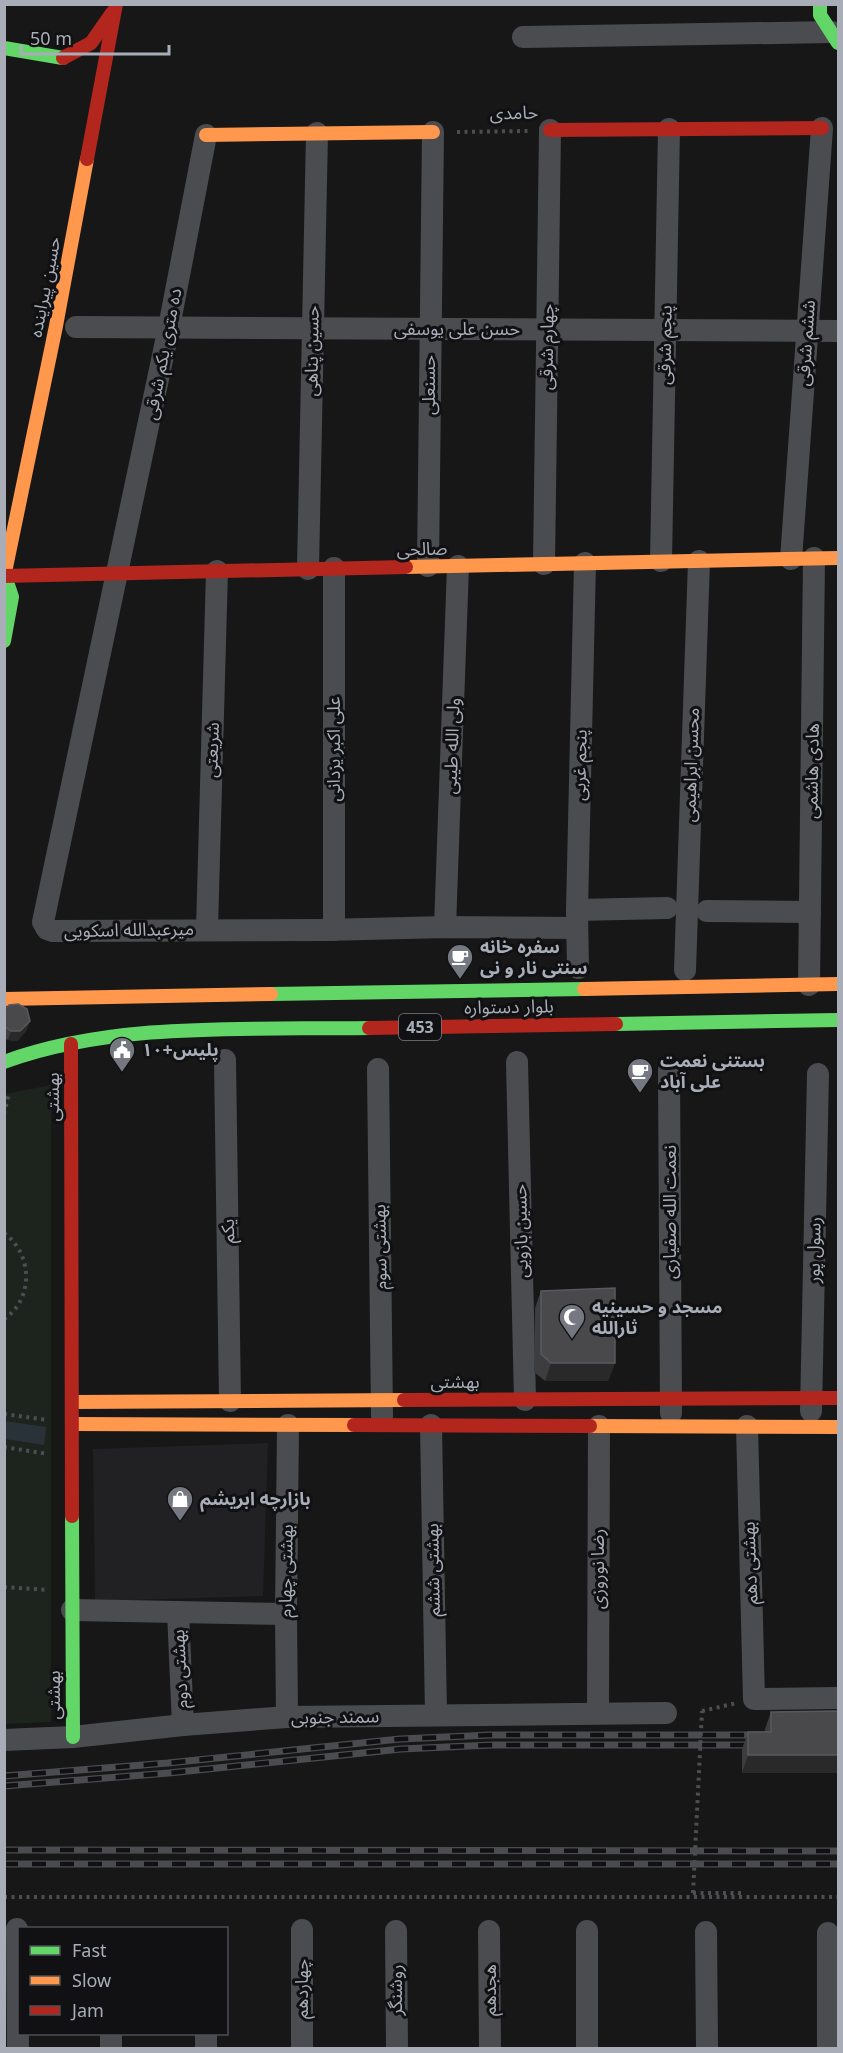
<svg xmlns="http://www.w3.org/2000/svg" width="843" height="2053" font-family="'Noto Sans','Noto Sans Arabic',sans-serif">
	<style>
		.built { fill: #212123 }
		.green { fill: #1d241e }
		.water { fill: #2a3239 }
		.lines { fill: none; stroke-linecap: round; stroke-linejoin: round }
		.path { stroke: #4d4e52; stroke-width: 4; stroke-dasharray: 3 4.5; stroke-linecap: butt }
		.street { stroke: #4b4c50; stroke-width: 22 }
		.fast { stroke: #63d668; stroke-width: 14 }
		.slow { stroke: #ff974d; stroke-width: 14 }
		.jam { stroke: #b3261e; stroke-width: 14 }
		.rail-casing { stroke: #4b4c4f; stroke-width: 7 }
		.rail { stroke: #111113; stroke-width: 4.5; stroke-dasharray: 14; stroke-linecap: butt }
		.path-bridge { stroke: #4d4e52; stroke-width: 4; stroke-dasharray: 3 4.5; stroke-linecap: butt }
		.wall { fill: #3d3d3f }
		.shaded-wall { fill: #29292a }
		.building { fill: #49494c; stroke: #58595d; stroke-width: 1.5 }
		.labels { text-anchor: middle; stroke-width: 6; stroke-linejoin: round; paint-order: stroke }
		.shield { fill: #111113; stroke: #7b7e86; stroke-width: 1.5 }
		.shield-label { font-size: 16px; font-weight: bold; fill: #a8adb8 }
		.street-label { font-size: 18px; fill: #a8adb8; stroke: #111113 }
		.poi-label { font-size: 18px; font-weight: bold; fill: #a8adb8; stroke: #111113; text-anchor: start }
	</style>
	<rect width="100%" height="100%" fill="#171717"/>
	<polygon class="built" points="268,1443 263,1596 95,1601 93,1449"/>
	<polygon class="green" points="51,1085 51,1722 5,1724 5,1094"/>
	<polygon class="water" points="5,1421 46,1427 44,1445 5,1439"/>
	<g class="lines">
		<g class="path">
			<polyline points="457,132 528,131"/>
			<polyline points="4,1114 9,1093"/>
			<path d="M 4,1233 C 33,1254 34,1299 4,1319"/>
			<polyline points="4,1414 48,1420"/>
			<polyline points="4,1447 48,1454"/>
			<polyline points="4,1587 48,1590"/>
			<polyline points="702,1711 737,1703"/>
			<polyline points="693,1893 741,1893"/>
			<polyline points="4,1897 838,1897"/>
		</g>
		<g class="street">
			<polyline points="523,37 832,32"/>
			<polyline points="206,135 169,327 43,922 47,929 53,931 326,930 445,927 577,928"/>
			<polyline points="76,327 838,331"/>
			<polyline points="791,559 822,128"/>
			<polyline points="661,561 669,129"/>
			<polyline points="544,564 550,130"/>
			<polyline points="428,566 433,132"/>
			<polyline points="334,568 334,930"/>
			<polyline points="308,569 317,133"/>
			<polyline points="577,910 667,908"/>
			<polyline points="707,911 810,912"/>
			<polyline points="445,927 458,566"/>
			<polyline points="207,929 217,571"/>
			<polyline points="578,968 577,910 585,563"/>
			<polyline points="685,970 699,561"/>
			<polyline points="809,985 814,558"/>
			<polyline points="225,1060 230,1401"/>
			<polyline points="517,1062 525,1400"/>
			<polyline points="378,1069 382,1416"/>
			<polyline points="669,1070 671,1413"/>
			<polyline points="811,1411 818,1074"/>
			<polyline points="431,1425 436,1715"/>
			<polyline points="747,1426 754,1699 838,1698"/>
			<polyline points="72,1610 286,1614"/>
			<polyline points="178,1612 183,1725"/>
			<polyline points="598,1712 599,1426"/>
			<polyline points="287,1717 286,1614 288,1425"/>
			<polyline points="4,1740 73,1737 183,1725 287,1717 666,1713"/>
			<polyline points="17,1929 18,2048"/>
			<polyline points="302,1930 302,2048"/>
			<polyline points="396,1931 397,2048"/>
			<polyline points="489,1931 490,2048"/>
			<polyline points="587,1931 587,2048"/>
			<polyline points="706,1932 707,2048"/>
			<polyline points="828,1933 828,2048"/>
			<polyline points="111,2034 111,2048"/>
			<polyline points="206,2034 206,2048"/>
		</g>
		<g class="fast">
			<polyline points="820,4 820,15 838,43"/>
			<polyline points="4,48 63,58"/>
			<polyline points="4,641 12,597 5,576"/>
			<polyline points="271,994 584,989"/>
			<polyline points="616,1024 838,1020"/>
			<path d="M 4,1062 C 115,1021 252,1030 369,1028"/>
			<polyline points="72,1516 73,1737"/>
		</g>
		<g class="slow">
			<polyline points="206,135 433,132"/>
			<polyline points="406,567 838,558"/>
			<polyline points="4,577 56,326 87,159"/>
			<polyline points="584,989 838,984"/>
			<polyline points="4,999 271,994"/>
			<polyline points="72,1402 404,1400"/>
			<polyline points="72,1424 354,1425"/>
			<polyline points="590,1426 838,1427"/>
		</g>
		<g class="jam">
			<polyline points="63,58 91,43 112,13"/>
			<polyline points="550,130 822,128"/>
			<polyline points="87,159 116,4"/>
			<polyline points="4,576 406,567"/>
			<polyline points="369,1028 616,1024"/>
			<polyline points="71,1044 72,1516"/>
			<polyline points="404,1400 838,1398"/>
			<polyline points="354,1425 590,1426"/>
		</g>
		<g class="rail-casing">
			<g id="rail">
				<polyline points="4,1776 168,1763 400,1739 491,1735 764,1735"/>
				<polyline points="4,1786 169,1773 401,1749 492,1745 759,1745"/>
				<polyline points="4,1850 838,1851"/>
				<polyline points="4,1864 838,1864"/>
			</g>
		</g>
		<use href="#rail" class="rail"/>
		<polyline class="path-bridge" points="693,1893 702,1711"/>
	</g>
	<g class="wall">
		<polygon points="4,1010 30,1021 26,1031 17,1041 8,1040 4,1038"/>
		<polygon points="541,1291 615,1363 608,1381 545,1381 534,1372 535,1308"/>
		<polygon points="838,1711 742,1773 742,1749 748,1732 765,1732 765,1729 771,1712"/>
	</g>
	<g class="shaded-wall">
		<polygon points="30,1021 26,1031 17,1041 8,1040 11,1031"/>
		<polygon points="551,1363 615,1363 608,1381 545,1381"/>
		<polygon points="748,1755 838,1755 838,1773 742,1773"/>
	</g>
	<g class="building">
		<polygon points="18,1004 27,1009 30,1021 20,1031 11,1031 4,1026 4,1010 9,1005"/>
		<polygon points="615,1288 615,1363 551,1363 541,1354 541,1291"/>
		<polygon points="838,1711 838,1755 748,1755 748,1732 771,1732 771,1712"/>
	</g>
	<defs>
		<g id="cafe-pin" transform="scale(1.35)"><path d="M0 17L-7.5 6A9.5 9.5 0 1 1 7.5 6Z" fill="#757880" stroke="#111113"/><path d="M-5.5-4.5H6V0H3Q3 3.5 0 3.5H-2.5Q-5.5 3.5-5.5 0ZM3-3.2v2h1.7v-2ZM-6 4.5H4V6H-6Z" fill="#fff"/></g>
		<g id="civic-pin" transform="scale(1.35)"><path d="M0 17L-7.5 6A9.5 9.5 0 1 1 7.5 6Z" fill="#757880" stroke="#111113"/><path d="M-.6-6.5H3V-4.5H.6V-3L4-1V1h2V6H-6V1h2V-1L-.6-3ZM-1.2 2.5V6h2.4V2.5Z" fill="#fff"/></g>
		<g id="mosque-pin" transform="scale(1.35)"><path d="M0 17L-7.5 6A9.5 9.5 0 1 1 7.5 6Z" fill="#757880" stroke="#111113"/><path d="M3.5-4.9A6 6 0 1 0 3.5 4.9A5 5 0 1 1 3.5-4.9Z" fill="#fff"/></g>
		<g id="shop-pin" transform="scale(1.35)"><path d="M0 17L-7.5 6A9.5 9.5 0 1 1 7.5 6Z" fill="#757880" stroke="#111113"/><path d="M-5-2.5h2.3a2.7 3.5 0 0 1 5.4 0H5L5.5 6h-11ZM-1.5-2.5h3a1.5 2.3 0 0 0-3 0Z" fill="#fff"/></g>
	</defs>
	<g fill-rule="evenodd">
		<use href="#cafe-pin" x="460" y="957"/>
		<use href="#civic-pin" x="122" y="1050"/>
		<use href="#cafe-pin" x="640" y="1071"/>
		<use href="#mosque-pin" x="572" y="1317"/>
		<use href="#shop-pin" x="180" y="1499"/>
	</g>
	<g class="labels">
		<rect class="shield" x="399" y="1014" width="42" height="26" rx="4.5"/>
		<g class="shield-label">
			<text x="420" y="1033">453</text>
		</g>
		<g class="street-label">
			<text transform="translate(514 113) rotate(-1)" y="6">حامدی</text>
			<text transform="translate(45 287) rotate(-79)" y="6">حسین پیراینده</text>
			<text x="457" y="335">حسن علی یوسفی</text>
			<text transform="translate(806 343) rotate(-86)" y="6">ششم شرقی</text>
			<text transform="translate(665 345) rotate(-89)" y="6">پنجم شرقی</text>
			<text transform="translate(547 347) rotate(-89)" y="6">چهارم شرقی</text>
			<text transform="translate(312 351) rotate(-89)" y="6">حسین پناهی</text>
			<text transform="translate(163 354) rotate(-79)" y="6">ده متری یکم شرقی</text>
			<text transform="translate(429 385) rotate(-90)" y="6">حسنعلی</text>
			<text transform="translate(422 549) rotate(-1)" y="6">صالحی</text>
			<text transform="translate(452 746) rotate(-88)" y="6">ولی الله طیبی</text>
			<text transform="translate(334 749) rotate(-90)" y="6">علی اکبر یزدانی</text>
			<text transform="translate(212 750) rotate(-88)" y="6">شریعتی</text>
			<text transform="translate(580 765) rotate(-89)" y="6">پنجم غربی</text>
			<text transform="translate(691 765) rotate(-88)" y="6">محسن ابراهیمی</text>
			<text transform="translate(812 771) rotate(-89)" y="6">هادی هاشمی</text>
			<text transform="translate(129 930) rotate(-1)" y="6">میرعبدالله اسکویی</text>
			<text transform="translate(509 1007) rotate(-1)" y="6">بلوار دستواره</text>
			<text transform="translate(53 1097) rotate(-90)" y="6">بهشتی</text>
			<text transform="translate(670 1212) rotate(-90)" y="6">نعمت الله صفیاری</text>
			<text transform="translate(228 1231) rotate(-91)" y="6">یکم</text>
			<text transform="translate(521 1231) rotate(-91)" y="6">حسین بازویی</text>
			<text transform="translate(380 1247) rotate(-91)" y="6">بهشتی سوم</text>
			<text transform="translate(814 1250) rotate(-89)" y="6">رسول پور</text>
			<text x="455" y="1388">بهشتی</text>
			<text transform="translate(750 1563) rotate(-92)" y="6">بهشتی دهم</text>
			<text transform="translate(598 1569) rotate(-90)" y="6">رضا نوروزی</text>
			<text transform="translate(433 1570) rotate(-91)" y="6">بهشتی ششم</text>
			<text transform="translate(286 1571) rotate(-89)" y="6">بهشتی چهارم</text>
			<text transform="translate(180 1669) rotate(-93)" y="6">بهشتی دوم</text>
			<text transform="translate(54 1695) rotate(-90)" y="6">بهشتی</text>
			<text transform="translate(335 1717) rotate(-1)" y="6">سمند جنوبی</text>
			<text transform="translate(302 1989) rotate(-90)" y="6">چهاردهم</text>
			<text transform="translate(396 1990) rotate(-90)" y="6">روشنگر</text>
			<text transform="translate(490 1990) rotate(-90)" y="6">هجدهم</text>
		</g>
		<g class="poi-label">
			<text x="480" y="953">سفره خانه<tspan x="480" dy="21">سنتی نار و نی</tspan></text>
			<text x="142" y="1056">پلیس+۱۰</text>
			<text x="660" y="1067">بستنی نعمت<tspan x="660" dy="21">علی آباد</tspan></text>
			<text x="592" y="1313">مسجد و حسینیه<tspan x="592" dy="21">ثارالله</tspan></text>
			<text x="200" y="1505">بازارچه ابریشم</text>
		</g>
	</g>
	<rect width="843" height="2053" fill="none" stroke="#a8adb8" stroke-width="12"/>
	<rect x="18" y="1927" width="210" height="108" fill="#111113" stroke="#4d4f55" stroke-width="1.5"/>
	<rect x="30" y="1946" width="30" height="9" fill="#63d668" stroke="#4d4f55" stroke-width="1.5"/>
	<text x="72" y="1957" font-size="18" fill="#a8adb8">Fast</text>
	<rect x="30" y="1976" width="30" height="9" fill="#ff974d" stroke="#4d4f55" stroke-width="1.5"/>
	<text x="72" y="1987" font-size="18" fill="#a8adb8">Slow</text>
	<rect x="30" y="2006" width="30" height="9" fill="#b3261e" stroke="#4d4f55" stroke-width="1.5"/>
	<text x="72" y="2017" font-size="18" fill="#a8adb8">Jam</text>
	<path d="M21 45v9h148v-9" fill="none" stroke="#a8adb8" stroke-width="3"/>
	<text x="30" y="45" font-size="18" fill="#a8adb8" stroke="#111113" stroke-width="4.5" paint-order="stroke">50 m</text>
</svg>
